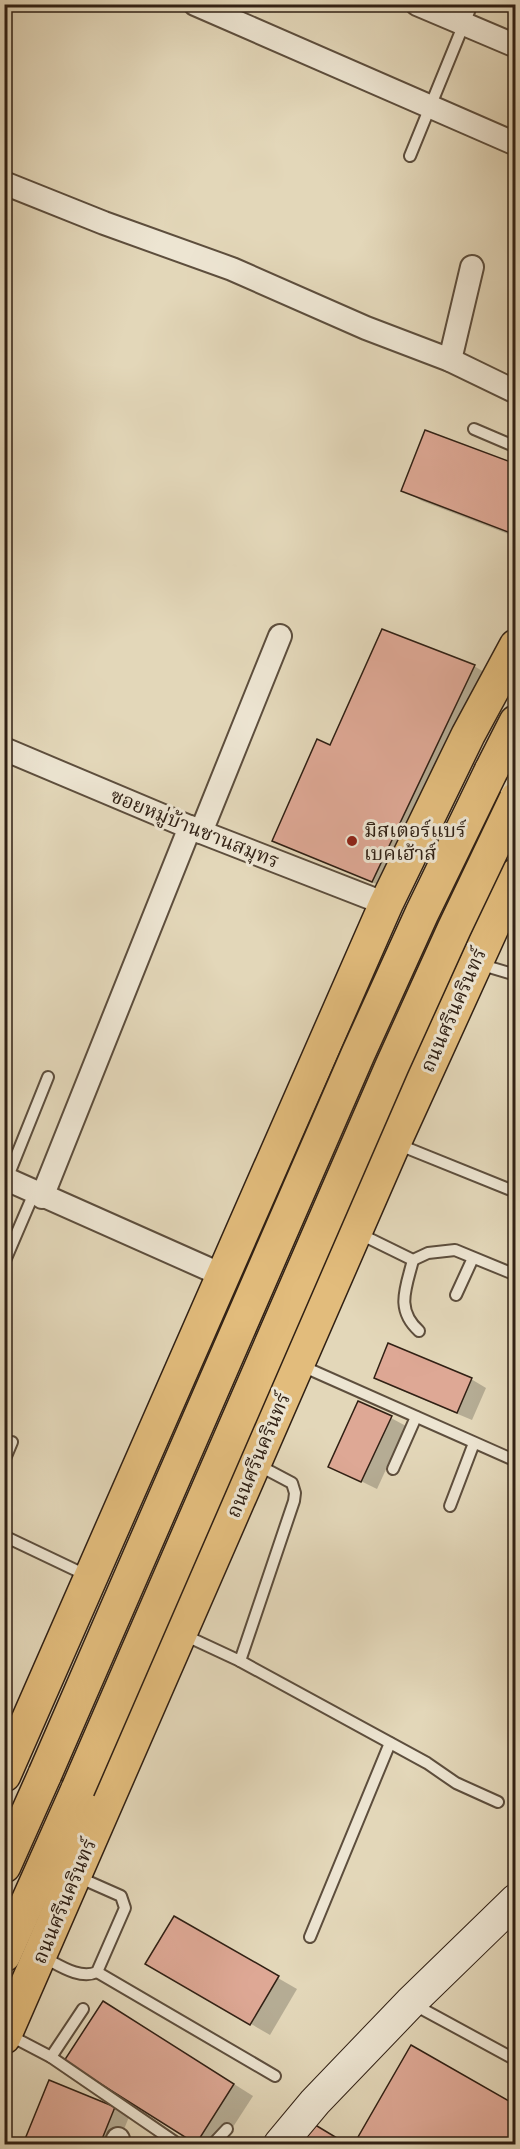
<svg xmlns="http://www.w3.org/2000/svg" width="520" height="2149" font-family="Cardo,'Noto Serif Thai',serif">
	<style>
		.shadow { fill: #0003 }
		.building { fill: #dea895; stroke: #302014; stroke-width: 1.5 }
		.lines { fill: none; stroke-linecap: round; stroke-linejoin: round }
		.lane-casing { stroke: #5d4e3d; stroke-width: 14 }
		.street-casing { stroke: #5d4e3d; stroke-width: 26 }
		.secondary-casing { stroke: #302014; stroke-width: 34 }
		.primary-casing { stroke: #302014; stroke-width: 36 }
		.lane { stroke: #ede5d2; stroke-width: 10 }
		.street { stroke: #ede5d2; stroke-width: 22 }
		.secondary { stroke: #ede5d2; stroke-width: 32 }
		.primary { stroke: #e2bc7c; stroke-width: 33 }
		.primary-bridge-casing { stroke: #302014; stroke-width: 36; stroke-linecap: butt }
		.primary-bridge { stroke: #e2bc7c; stroke-width: 33 }
		.poi-dot { fill: #8f2418; stroke: #ede5d2; stroke-width: 2 }
		.labels { text-anchor: middle; stroke-width: 6; stroke-linejoin: round; paint-order: stroke }
		.street-label { font-size: 20px; fill: #302014; stroke: #ede5d2 }
		.poi-label { font-size: 20px; fill: #302014; stroke: #ede5d2; text-anchor: start }
	</style>
	<rect width="100%" height="100%" fill="#e3d7b9"/>
	<filter id="stains"><feTurbulence type="fractalNoise" baseFrequency=".00333" numOctaves="4"/><feColorMatrix values="0 0 0 0 .2 0 0 0 0 .09 0 0 0 0 .02 0 0 0 .5 -.17"/></filter>
	<radialGradient id="worn" r=".72"><stop offset=".6" stop-color="#630" stop-opacity="0"/><stop offset="1" stop-color="#630" stop-opacity=".3"/></radialGradient>
	<g class="shadow">
		<polygon points="516,466 516,537 422,501 403,490"/>
		<polygon points="474,666 484,672 383,887 274,840 331,747"/>
		<polygon points="375,1377 471,1379 486,1388 472,1420 391,1386"/>
		<polygon points="391,1418 406,1426 377,1489 330,1466"/>
		<polygon points="174,1918 297,1989 270,2035 147,1963"/>
		<polygon points="123,2014 253,2096 222,2144 199,2144 66,2061"/>
		<polygon points="412,2047 516,2107 516,2144 355,2144"/>
		<polygon points="50,2082 114,2108 129,2117 118,2144 24,2144"/>
		<polygon points="313,2125 332,2136 346,2144 300,2144"/>
	</g>
	<g class="building">
		<polygon points="425,430 516,464 516,535 401,491"/>
		<polygon points="382,629 475,665 372,882 272,841 317,739 330,745"/>
		<polygon points="388,1343 472,1378 457,1413 374,1378"/>
		<polygon points="358,1401 392,1416 361,1482 328,1467"/>
		<polygon points="174,1916 279,1976 250,2025 145,1964"/>
		<polygon points="103,2001 234,2084 196,2144 64,2061"/>
		<polygon points="411,2045 516,2105 516,2144 354,2144"/>
		<polygon points="49,2080 115,2107 100,2144 23,2144"/>
		<polygon points="312,2123 347,2144 298,2144"/>
	</g>
	<g class="lines">
		<g class="lane-casing">
			<g id="lane">
				<polyline points="410,156 472,4"/>
				<polyline points="474,429 516,447"/>
				<polyline points="479,964 516,975"/>
				<polyline points="397,1144 516,1192"/>
				<polyline points="7,1179 48,1077"/>
				<polyline points="358,1233 413,1260 428,1253 455,1250 516,1275"/>
				<path d="M 413,1260 C 406,1288 395,1309 419,1331"/>
				<polyline points="4,1263 34,1193"/>
				<polyline points="456,1295 473,1258"/>
				<polyline points="302,1366 516,1461"/>
				<polyline points="4,1461 12,1442"/>
				<polyline points="393,1469 416,1417"/>
				<polyline points="450,1506 474,1443"/>
				<polyline points="4,1536 88,1576"/>
				<polyline points="182,1634 240,1661 294,1501 295,1493 292,1483 258,1465"/>
				<polyline points="240,1661 427,1763 456,1783 498,1802"/>
				<polyline points="4,1718 23,1728"/>
				<polyline points="310,1937 390,1743"/>
				<path d="M 43,1957 C 59,1965 80,1980 97,1972 L 125,1908 L 121,1896 L 78,1877"/>
				<polyline points="97,1972 275,2076"/>
				<polyline points="413,2004 516,2060"/>
				<polyline points="9,2035 51,2057 83,2009"/>
				<polyline points="51,2057 178,2144"/>
				<polyline points="213,2144 227,2129"/>
			</g>
		</g>
		<g class="street-casing">
			<g id="street">
				<polyline points="195,4 516,144"/>
				<polyline points="417,4 516,46"/>
				<polyline points="4,183 104,223 232,269 366,328 450,360 516,392"/>
				<polyline points="450,360 472,267"/>
				<polyline points="4,749 201,832 386,904"/>
				<polyline points="201,832 280,636"/>
				<polyline points="4,1178 222,1275"/>
				<polyline points="42,1197 190,827"/>
				<polyline points="116,2144 118,2139"/>
			</g>
		</g>
		<g class="secondary-casing">
			<polyline id="secondary" points="280,2144 315,2102 410,2003 516,1900"/>
		</g>
		<g class="primary-casing">
			<g id="primary">
				<polyline points="491,771 516,722"/>
				<polyline points="4,1775 386,904 468,735 516,646"/>
				<polyline points="4,1866 45,1774"/>
				<polyline points="4,1955 78,1789"/>
				<polyline points="4,2037 394,1143 516,875"/>
			</g>
		</g>
		<use href="#lane" class="lane"/>
		<use href="#street" class="street"/>
		<use href="#secondary" class="secondary"/>
		<use href="#primary" class="primary"/>
		<g class="primary-bridge-casing">
			<g id="primary-bridge">
				<polyline points="45,1774 358,1054 422,913 491,771"/>
				<polyline points="78,1789 392,1066 454,929 516,799"/>
			</g>
		</g>
		<use href="#primary-bridge" class="primary-bridge"/>
	</g>
	<circle class="poi-dot" cx="352" cy="841" r="6"/>
	<g class="labels">
		<g class="street-label">
			<text transform="translate(195 828) rotate(22)" y="7">ซอยหมู่บ้านชานสมุทร</text>
			<text transform="translate(453 1010) rotate(-66)" y="7">ถนนศรีนครินทร์</text>
			<text transform="translate(258 1455) rotate(-67)" y="7">ถนนศรีนครินทร์</text>
			<text transform="translate(64 1901) rotate(-67)" y="7">ถนนศรีนครินทร์</text>
		</g>
		<g class="poi-label">
			<text x="364" y="837">มิสเตอร์แบร์<tspan x="364" dy="23">เบคเฮ้าส์</tspan></text>
		</g>
	</g>
	<rect width="520" height="2149" fill="none" stroke="#e3d7b9" stroke-width="24"/>
	<rect x="6" y="6" width="508" height="2137" fill="none" stroke="#302014" stroke-width="3"/>
	<rect x="12" y="12" width="496" height="2125" fill="none" stroke="#302014" stroke-width="1.5"/>
	<rect width="100%" height="100%" filter="url(#stains)"/>
	<rect width="100%" height="100%" fill="url(#worn)"/>
</svg>
